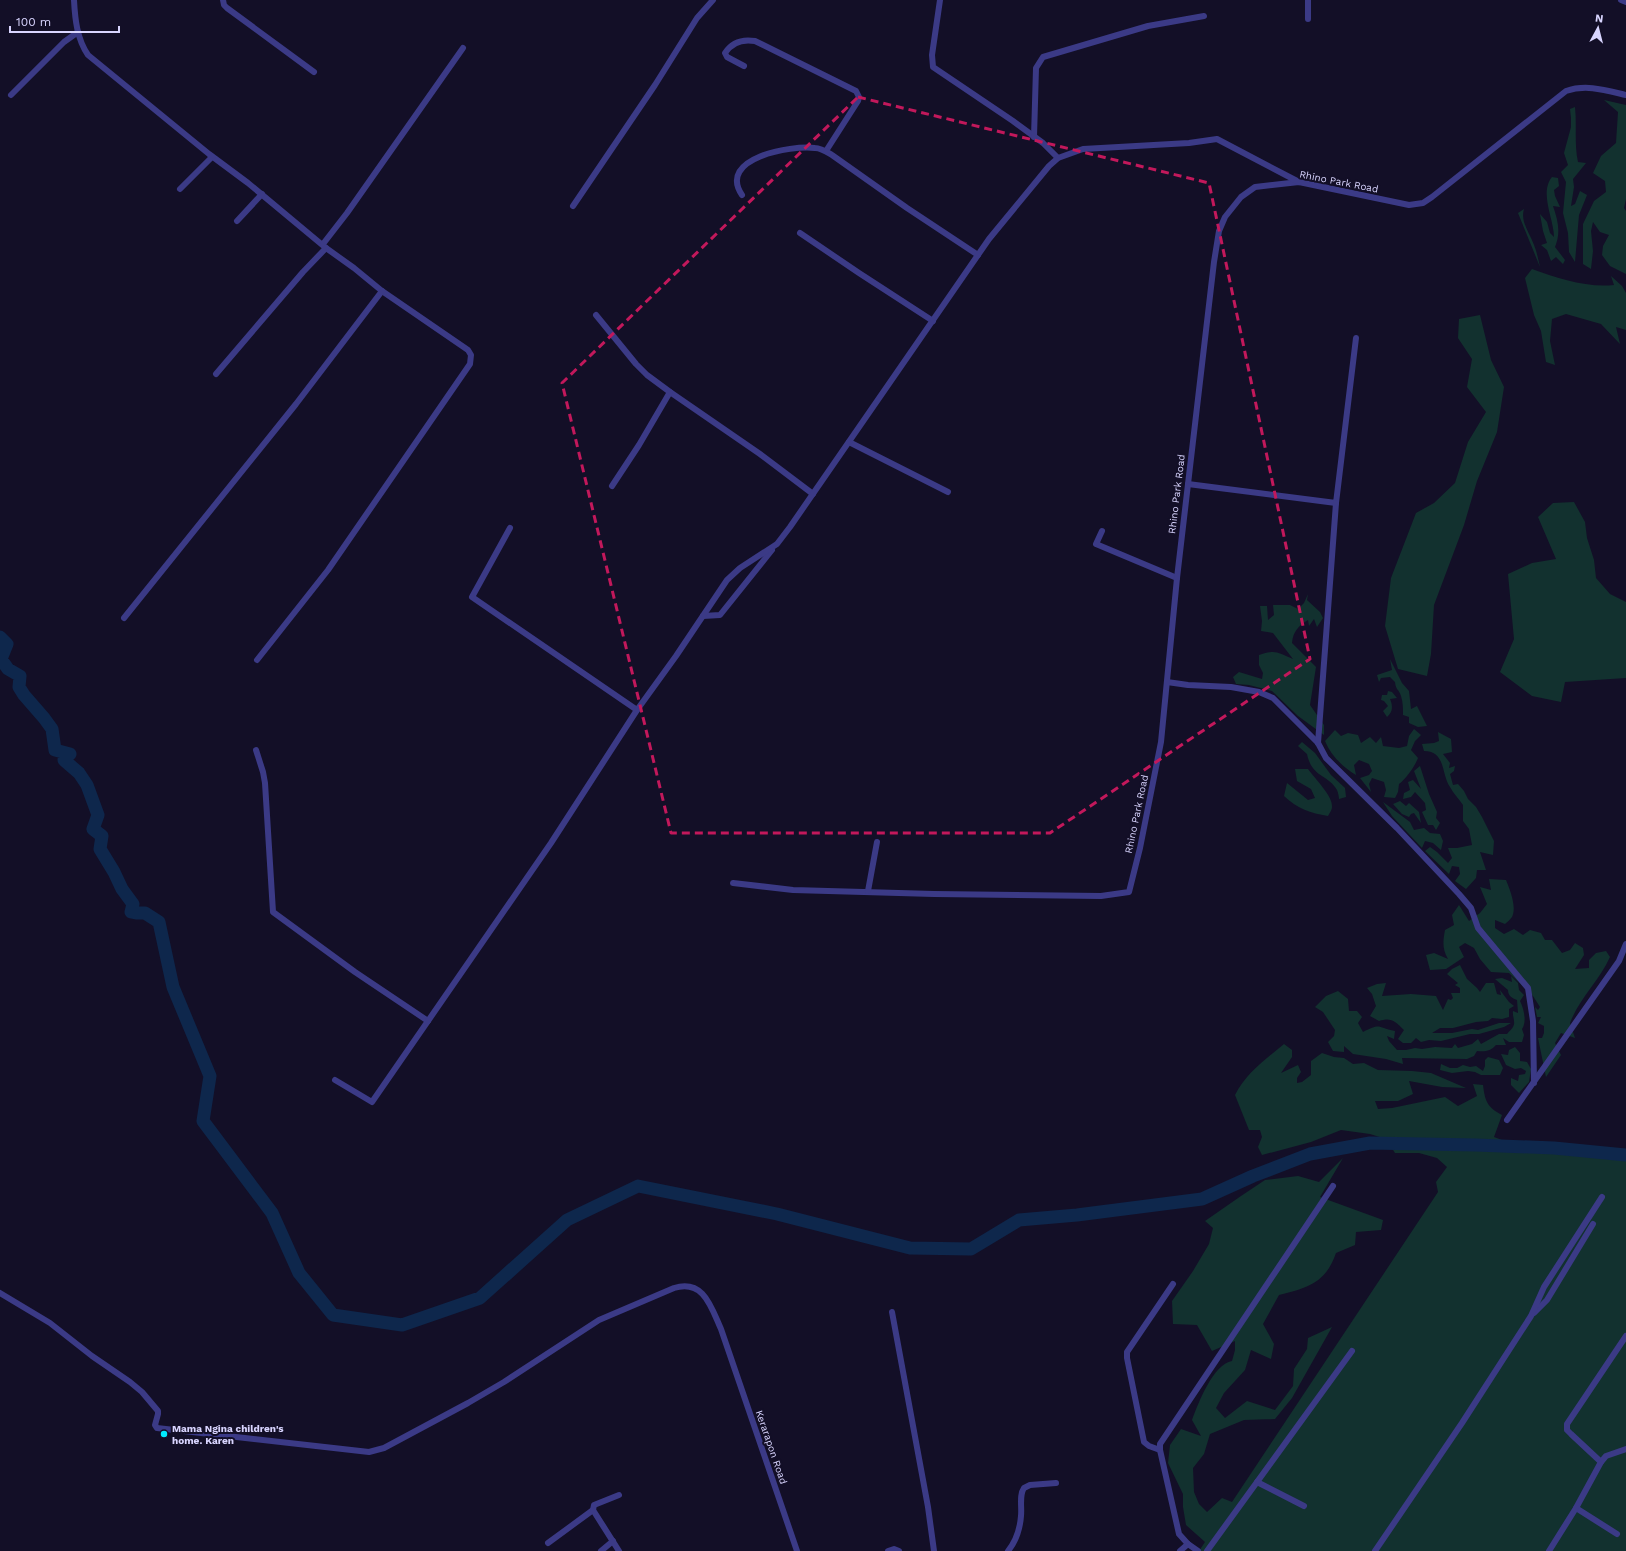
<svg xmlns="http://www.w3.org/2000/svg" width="1626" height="1551" font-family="'Work Sans',sans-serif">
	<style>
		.green { fill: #12312f }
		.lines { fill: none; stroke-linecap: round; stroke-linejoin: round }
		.river { stroke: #0e274c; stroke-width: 13 }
		.minor { stroke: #3b3a86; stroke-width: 6 }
		.marked { fill: none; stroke: #c2185b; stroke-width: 3; stroke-dasharray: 8 5; stroke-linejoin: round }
		.poi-dot { fill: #01ebff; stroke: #130f27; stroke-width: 1.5 }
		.labels { text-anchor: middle; stroke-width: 4; stroke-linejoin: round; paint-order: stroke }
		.street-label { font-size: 10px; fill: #d9d5ff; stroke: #130f27 }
		.poi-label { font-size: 10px; font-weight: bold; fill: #d9d5ff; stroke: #130f27; text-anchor: start }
	</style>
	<rect width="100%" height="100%" fill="#130f27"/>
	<g class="green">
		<polygon points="1604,100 1626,105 1626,199 1624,208 1626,211 1626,274 1610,266 1602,255 1603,246 1609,235 1600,232 1593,222 1591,231 1593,251 1591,269 1583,264 1583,224 1594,201 1606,192 1605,181 1593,173 1601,156 1616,143 1618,112"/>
		<path d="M 1575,107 C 1577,125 1574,144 1578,162 L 1586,163 L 1573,179 L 1574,187 L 1571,206 L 1575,204 L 1580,191 L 1587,195 L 1579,215 L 1575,262 L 1569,252 L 1568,233 L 1563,213 L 1566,182 L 1561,172 L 1568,165 L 1564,153 L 1571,127 L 1571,118 L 1570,109 Z"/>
		<path d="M 1552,177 L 1558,178 L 1559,186 L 1554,190 L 1555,196 L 1560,207 L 1553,206 C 1558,221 1561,232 1555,247 L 1565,260 L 1563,264 L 1556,257 L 1551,261 L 1547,250 L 1541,245 L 1547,243 L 1543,231 L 1540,214 L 1547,222 L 1550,233 L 1554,237 C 1554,219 1539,193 1552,177 Z"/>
		<path d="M 1524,209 C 1520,222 1530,233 1534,245 C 1537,252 1538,259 1540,267 L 1518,213 Z"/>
		<path d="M 1532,269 C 1557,278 1587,288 1614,285 L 1611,276 L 1622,286 L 1626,293 L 1626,330 L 1616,327 L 1620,344 L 1601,324 L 1566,314 L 1552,319 L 1550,341 L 1555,365 L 1546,362 L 1541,331 L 1534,315 L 1525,278 Z"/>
		<polygon points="1480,315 1491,360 1504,387 1497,432 1477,481 1464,525 1434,605 1431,654 1427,676 1398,669 1385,626 1391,578 1416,513 1434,503 1455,483 1468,442 1486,412 1467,387 1472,359 1458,338 1459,319"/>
		<polygon points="1574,502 1585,522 1587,538 1594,560 1596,578 1610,594 1626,602 1626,678 1565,682 1561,702 1532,696 1500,672 1514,639 1508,574 1532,563 1556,559 1538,517 1553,503"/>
		<path d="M 1308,594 L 1307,600 L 1320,612 L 1323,618 L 1317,627 L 1314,619 L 1309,626 L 1308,620 C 1298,626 1293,632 1292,643 L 1316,667 L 1310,705 L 1324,725 L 1324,735 L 1298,716 L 1272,691 L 1249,685 L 1236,684 L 1233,677 L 1239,672 L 1262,679 L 1263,673 L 1259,665 L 1259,655 C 1276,649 1278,653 1293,659 L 1273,633 L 1261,631 L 1262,621 L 1260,606 L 1267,606 L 1268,620 L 1274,615 L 1273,605 L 1290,605 L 1298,609 L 1304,603 Z"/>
		<path d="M 1390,659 L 1402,683 L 1409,691 L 1411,709 L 1417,706 L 1427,726 L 1418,727 L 1409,723 L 1409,717 L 1403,715 C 1403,709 1403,702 1401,696 C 1399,689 1396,691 1395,682 L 1390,677 L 1381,678 L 1379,682 L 1377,675 L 1392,670 Z"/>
		<path d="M 1388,691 L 1392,692 L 1397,698 L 1390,699 C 1393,706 1393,712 1387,717 L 1383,711 L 1388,706 L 1384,701 L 1381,700 L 1382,695 L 1387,695 Z"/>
		<path d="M 1414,729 L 1421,735 L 1415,741 L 1411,750 L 1418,758 C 1415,766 1406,779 1399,784 L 1398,792 L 1395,798 L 1384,797 L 1386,790 L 1384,782 L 1372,778 L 1369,784 L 1371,792 L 1360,778 L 1369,775 L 1372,771 L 1369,764 L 1359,760 L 1354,765 L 1356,775 C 1343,767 1331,756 1325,741 L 1335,730 L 1341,736 L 1348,733 L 1358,735 L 1361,743 L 1370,737 L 1376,743 L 1381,737 L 1383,746 L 1399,748 L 1407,746 L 1409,736 Z"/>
		<path d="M 1438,732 L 1451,739 L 1452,752 L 1443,754 L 1450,763 L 1449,768 L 1455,766 L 1454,771 L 1450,774 L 1453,785 L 1458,784 L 1464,791 L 1468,799 L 1476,807 L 1482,817 L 1494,841 L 1493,855 L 1480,852 L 1486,870 L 1477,870 L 1476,878 L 1466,889 L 1455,881 L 1460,874 L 1459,867 L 1452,866 L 1449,874 L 1425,851 L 1430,847 L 1437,852 L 1448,863 L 1452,858 L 1448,848 L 1457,848 L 1472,845 L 1469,829 L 1463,821 L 1463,805 C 1459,799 1453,793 1450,787 C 1441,774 1446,751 1424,751 L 1422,744 L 1434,743 L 1439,741 Z"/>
		<path d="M 1302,742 L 1315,753 L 1331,775 L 1345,788 L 1346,797 L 1339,799 C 1339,797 1338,792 1337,790 C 1328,774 1312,778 1307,754 L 1298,746 Z"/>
		<polygon points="1420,766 1429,794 1437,812 1436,818 1440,823 1436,830 1433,825 1428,825 1422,812 1426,810 1425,803 1415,792 1411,797 1403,799 1404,793 1410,790 1408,782 1413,780 1421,789 1414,771"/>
		<path d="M 1295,769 L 1308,769 C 1315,779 1333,796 1332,807 C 1332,810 1329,814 1328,816 C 1310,813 1298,809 1284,796 L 1287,783 L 1308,800 L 1315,798 L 1311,789 L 1297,781 Z"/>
		<polygon points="1400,801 1406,806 1409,803 1419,812 1421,823 1414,813 1411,814 1409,817 1402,814 1393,804"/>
		<polygon points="1383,802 1410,822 1414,830 1424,828 1430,833 1440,834 1443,841 1441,850 1433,843 1425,841 1422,848 1392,816"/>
		<path d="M 1489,879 L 1506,880 C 1510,890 1517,907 1512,917 C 1510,920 1507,922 1505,924 L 1495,920 L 1495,928 L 1504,934 L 1514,929 L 1523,935 L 1530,930 L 1541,933 L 1545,940 L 1552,940 L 1562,953 L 1570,950 L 1575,943 L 1583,948 L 1584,955 L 1575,969 L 1589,968 L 1589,960 L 1596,953 L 1606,951 L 1610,957 C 1599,981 1579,999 1570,1023 L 1575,1038 L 1561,1033 L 1555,1043 L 1561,1055 L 1546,1077 L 1538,1038 L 1542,1038 L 1544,1033 L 1544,1026 L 1538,1023 L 1541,1017 L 1537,1017 L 1535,1007 L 1538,1010 L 1540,1007 L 1533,996 L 1509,973 L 1491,972 L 1480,959 L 1474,948 L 1465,943 L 1459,947 L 1464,957 L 1446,969 L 1430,970 L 1426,955 L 1434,953 L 1448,959 C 1442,949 1443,941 1445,930 L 1454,925 L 1452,915 L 1459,905 L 1469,921 L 1480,913 L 1487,904 L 1480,887 L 1491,890 Z"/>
		<path d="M 1460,965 L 1467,979 L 1477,988 L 1480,992 L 1486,983 L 1494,983 L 1497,994 L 1501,995 L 1500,990 L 1509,1002 L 1514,1006 L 1509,1009 L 1509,1017 L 1502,1019 L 1492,1018 L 1488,1021 L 1476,1022 L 1453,1028 L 1440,1028 L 1432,1033 L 1452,1033 L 1472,1029 L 1478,1030 L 1499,1023 L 1511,1023 L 1504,1027 L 1479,1034 L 1470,1034 L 1441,1041 L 1429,1040 L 1421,1042 L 1416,1038 L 1411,1043 L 1403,1043 L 1398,1039 L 1404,1030 C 1395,1021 1391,1017 1379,1021 L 1370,1016 L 1376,1006 L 1372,994 L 1367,988 L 1377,984 L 1386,983 L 1382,996 L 1411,994 L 1436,996 L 1443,1010 L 1448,999 L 1451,1000 L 1453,998 L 1451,993 L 1460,993 L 1460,988 L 1455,985 L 1458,983 L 1447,974 L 1452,969 Z"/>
		<path d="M 1511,976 L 1518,983 L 1519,990 L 1524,995 L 1520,1001 C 1524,1009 1527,1022 1522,1029 L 1524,1035 L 1522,1042 L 1509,1042 L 1503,1038 L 1506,1045 L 1496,1045 C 1491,1051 1485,1052 1477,1051 L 1474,1056 L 1467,1059 L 1402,1058 L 1403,1064 L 1386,1059 L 1353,1054 L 1344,1046 L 1344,1052 L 1333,1051 L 1328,1042 L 1334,1036 L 1335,1030 L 1323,1012 L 1315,1007 L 1326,996 L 1338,991 L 1348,999 L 1349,1011 L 1357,1011 L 1362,1017 L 1358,1023 L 1363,1032 C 1382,1022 1377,1028 1395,1031 L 1394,1039 L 1387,1036 L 1389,1041 L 1397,1050 L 1406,1050 L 1415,1048 L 1422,1049 L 1435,1047 L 1452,1048 L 1455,1044 L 1458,1048 L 1472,1044 L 1478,1039 L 1481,1044 L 1499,1034 L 1507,1034 C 1509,1031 1512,1029 1513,1027 C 1516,1022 1512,1016 1513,1011 L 1518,1013 L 1517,1000 C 1512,998 1508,996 1508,990 L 1495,979 L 1502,978 L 1512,982 Z"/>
		<path d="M 1284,1044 L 1292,1050 L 1292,1057 L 1281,1073 L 1298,1065 L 1301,1072 L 1297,1078 L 1297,1083 L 1302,1082 L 1311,1075 L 1311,1061 L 1322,1053 L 1334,1057 L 1344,1058 L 1353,1064 L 1364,1063 L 1378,1070 L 1412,1071 L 1431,1073 L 1466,1088 L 1442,1087 L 1409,1081 L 1413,1094 L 1398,1101 L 1375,1101 L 1378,1109 L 1392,1108 L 1445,1097 L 1458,1106 L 1477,1096 L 1473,1084 L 1483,1085 C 1485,1101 1487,1107 1502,1115 L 1494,1137 L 1502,1140 L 1493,1148 L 1626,1157 L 1626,1551 L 1199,1551 L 1205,1542 L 1186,1525 L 1183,1507 L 1183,1494 L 1168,1463 L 1170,1445 L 1181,1429 L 1201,1436 L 1192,1420 C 1198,1404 1213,1364 1232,1361 L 1235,1350 L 1235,1341 L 1212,1351 L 1197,1325 L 1173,1324 L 1172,1301 L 1193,1271 L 1209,1244 L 1213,1228 L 1205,1221 L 1241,1196 L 1265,1180 L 1298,1176 L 1319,1182 L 1343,1158 L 1320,1197 L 1383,1220 L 1381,1230 L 1356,1232 L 1355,1245 L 1336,1253 C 1326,1283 1307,1288 1279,1295 L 1263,1324 L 1274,1344 L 1271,1359 L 1251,1350 L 1245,1370 L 1224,1393 L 1216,1408 L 1225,1418 L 1247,1401 L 1275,1410 L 1293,1386 L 1294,1369 L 1307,1349 L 1308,1338 L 1332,1327 L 1292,1398 L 1275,1419 L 1244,1420 L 1210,1434 L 1204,1454 L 1193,1468 L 1194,1492 L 1199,1504 L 1207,1512 L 1222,1498 L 1232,1502 L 1438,1192 L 1436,1182 L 1447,1167 L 1437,1158 L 1419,1153 L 1395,1153 L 1386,1139 L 1370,1134 L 1341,1130 L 1311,1142 L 1262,1155 L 1258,1147 L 1262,1137 L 1260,1130 L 1249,1130 L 1235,1095 C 1246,1073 1266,1059 1284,1044 Z"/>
		<polygon points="1515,1047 1520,1053 1520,1061 1527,1062 1531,1069 1529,1082 1519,1093 1511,1085 1511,1078 1518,1081 1519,1075 1525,1074 1526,1071 1521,1068 1515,1069 1506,1065 1501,1054 1508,1055 1509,1050"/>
		<polygon points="1488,1057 1499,1060 1503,1068 1500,1075 1481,1075 1475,1072 1468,1071 1452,1073 1440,1070 1441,1064 1450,1068 1457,1068 1463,1065 1470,1067 1476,1066 1483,1071 1485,1066 1485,1060"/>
	</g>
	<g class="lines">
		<polyline class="river" points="0,637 7,644 1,659 8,669 20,676 19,687 24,695 44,718 52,729 55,750 70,754 64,760 79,773 87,785 98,815 93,829 102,836 100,849 114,872 122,889 133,904 131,912 136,913 145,913 159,922 173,987 210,1076 203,1121 272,1213 299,1273 333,1315 402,1325 480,1298 567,1220 638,1186 777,1214 910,1248 971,1249 1019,1220 1077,1215 1202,1199 1253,1176 1310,1154 1370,1143 1476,1145 1554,1148 1626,1155"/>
		<g class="minor">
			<path d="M 74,0 C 75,19 77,39 88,55 L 209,154 L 248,183 L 326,248 L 354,268 L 382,291 L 468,350 L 471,355 L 470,364 L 328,570 L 257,660"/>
			<polyline points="223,0 224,5 227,8 314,72"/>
			<polyline points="940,0 932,55 933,67 1013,121 1043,143 1058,158"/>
			<polyline points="1621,0 1626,2"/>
			<polyline points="1308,19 1308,0"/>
			<path d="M 744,66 L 727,57 L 725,53 C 732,42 743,39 755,41 L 856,91 L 859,97 L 858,101 L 826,151"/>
			<polyline points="11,95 64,42 78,32"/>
			<polyline points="1034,137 1036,68 1043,57 1148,26 1204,16"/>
			<polyline points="180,189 212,157"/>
			<path d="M 742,195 C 717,158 791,145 815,148 C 821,148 827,152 832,155 L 907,208 L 978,255"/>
			<polyline points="573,206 655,85 697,18 713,0"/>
			<polyline points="237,221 262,194"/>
			<polyline points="800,233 859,273 933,321"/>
			<polyline points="323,244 347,213 463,48"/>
			<polyline points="596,315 636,364 647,375 670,392 760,454 813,494"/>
			<polyline points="216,374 303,272 326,248"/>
			<polyline points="849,442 948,492"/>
			<polyline points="1188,484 1336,503 1356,338"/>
			<polyline points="612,486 639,445 670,392"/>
			<polyline points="510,528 472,597 637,710"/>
			<polyline points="1102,531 1096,544 1177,578"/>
			<polyline points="703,616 720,615 772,550"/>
			<polyline points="124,618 296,404 382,291"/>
			<polyline points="1167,682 1188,685 1231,687 1259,692 1273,698 1318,743 1326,758 1397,828 1459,894 1471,908 1478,928 1528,988 1533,1021 1534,1083"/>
			<polyline points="1318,743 1336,503"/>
			<polyline points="256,750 263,772 265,783 273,912 355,972 428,1021"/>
			<path d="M 733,883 L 793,890 L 934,894 L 1101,896 L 1129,892 L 1140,848 L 1161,742 L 1177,578 L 1214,262 L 1219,231 L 1225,217 L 1241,197 L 1255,187 L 1299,182 L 1409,205 L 1423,203 L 1432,197 L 1566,91 C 1586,84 1605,90 1626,95"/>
			<polyline points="868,891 877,842"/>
			<polyline points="335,1080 372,1102 551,843 637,710 676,656 727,580 740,568 777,544 790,527 989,239 1049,166 1058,158 1083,149 1189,143 1217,139 1299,182"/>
			<polyline points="1507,1120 1619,961 1626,944"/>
			<path d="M 0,1293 L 50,1323 L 92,1356 L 130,1382 L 142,1392 L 158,1411 L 158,1414 L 155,1425 L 157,1428 L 369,1452 L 384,1448 L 468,1403 L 504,1382 L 599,1320 L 674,1288 C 704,1279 711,1307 721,1329 L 797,1551"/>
			<polyline points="892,1312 928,1507 934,1551"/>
			<polyline points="1534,1313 1547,1300 1593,1224"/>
			<polyline points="1160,1450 1149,1446 1144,1442 1127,1358 1127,1352 1173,1284"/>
			<polyline points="1601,1462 1571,1434 1567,1430 1567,1424 1626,1336"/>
			<polyline points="1257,1482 1304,1506"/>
			<polyline points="1576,1508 1617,1534"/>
			<polyline points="548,1543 593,1510"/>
			<polyline points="601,1551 613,1541"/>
			<polyline points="619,1551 593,1510 594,1505 619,1495"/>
			<polyline points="888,1551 894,1549 899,1551"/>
			<path d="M 1008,1551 C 1016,1541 1020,1529 1021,1516 C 1022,1507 1019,1495 1024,1488 L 1030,1485 L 1056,1483"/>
			<polyline points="1180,1551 1188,1544"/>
			<polyline points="1198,1551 1188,1544 1179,1534 1160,1450 1160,1444 1333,1186"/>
			<polyline points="1207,1551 1352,1351"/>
			<polyline points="1375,1551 1462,1423 1531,1316 1544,1287 1602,1197"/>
			<polyline points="1549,1551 1576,1508 1601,1462 1606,1456 1626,1449"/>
		</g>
	</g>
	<path class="marked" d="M 858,97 L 1209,183 L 1310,659 L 1050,833 L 671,833 L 562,383 Z"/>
	<circle class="poi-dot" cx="164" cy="1434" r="4"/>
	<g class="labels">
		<g class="street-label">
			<text transform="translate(1339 181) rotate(11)" y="4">Rhino Park Road</text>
			<text transform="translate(1176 494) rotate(-83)" y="4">Rhino Park Road</text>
			<text transform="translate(1136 814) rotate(-78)" y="4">Rhino Park Road</text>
			<text transform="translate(772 1447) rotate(71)" y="4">Kerarapon Road</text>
		</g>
		<g class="poi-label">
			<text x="172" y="1432">Mama Ngina children's<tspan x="172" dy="12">home. Karen</tspan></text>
		</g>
	</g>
	<g transform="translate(1598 28) rotate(7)" stroke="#130f27" stroke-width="3" paint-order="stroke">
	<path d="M0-3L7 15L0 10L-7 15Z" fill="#d9d5ff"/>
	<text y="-6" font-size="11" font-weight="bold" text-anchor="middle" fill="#d9d5ff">N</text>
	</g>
	<path d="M10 26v6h109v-6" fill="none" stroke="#d9d5ff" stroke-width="2"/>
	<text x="16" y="26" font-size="12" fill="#d9d5ff" stroke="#130f27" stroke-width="3" paint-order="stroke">100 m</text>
</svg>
